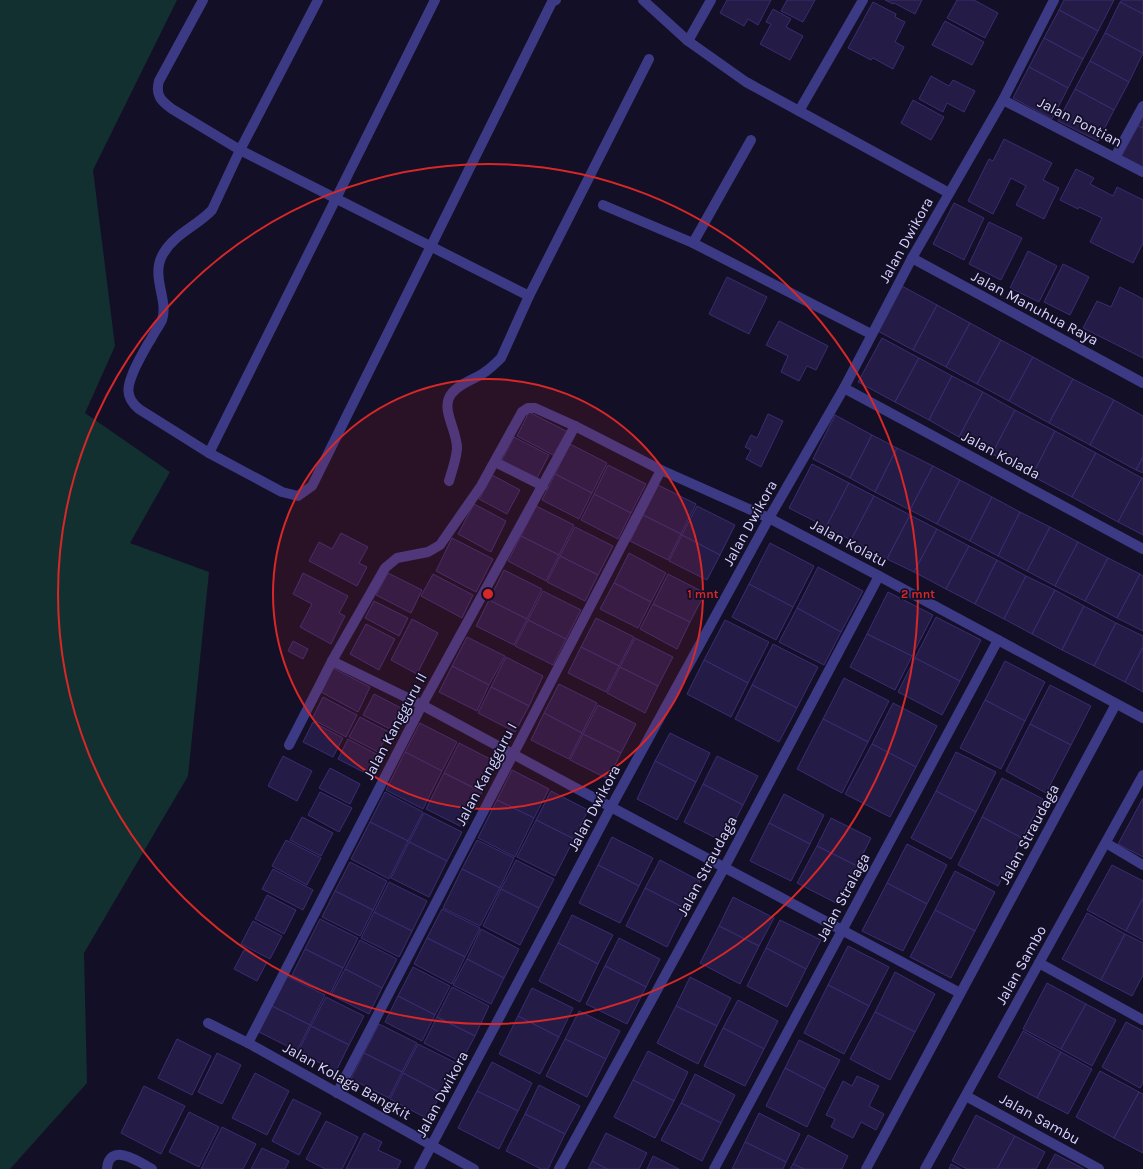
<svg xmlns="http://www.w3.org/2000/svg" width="1143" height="1169" font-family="Karla,sans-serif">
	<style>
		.green { fill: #12302f }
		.building { fill: #241b47; stroke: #3b2d73 }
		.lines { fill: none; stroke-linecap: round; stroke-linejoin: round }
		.lane { stroke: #3d3a85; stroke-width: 10 }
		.street { stroke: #3d3a85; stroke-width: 10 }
		.ring { fill: none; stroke: #d62828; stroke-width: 2 }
		.labels { text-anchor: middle; stroke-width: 3.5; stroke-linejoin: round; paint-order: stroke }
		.street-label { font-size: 15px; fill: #d9d4ff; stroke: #130f26 }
		.centre { fill: #d62828; stroke: #130f26; stroke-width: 2 }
		.ring-label { font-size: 12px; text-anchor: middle; font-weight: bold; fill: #d62828; stroke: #130f26; stroke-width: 3.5; stroke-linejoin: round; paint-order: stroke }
	</style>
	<rect width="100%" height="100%" fill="#130f26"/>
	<polygon class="green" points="0,0 177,0 93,170 115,346 85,413 170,472 130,543 209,572 188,776 84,953 87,1083 10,1169 0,1169"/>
	<g class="building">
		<polygon points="727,0 771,0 758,25 748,19 744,26 720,13"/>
		<polygon points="787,0 815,0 803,22 781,11"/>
		<polygon points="885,0 922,0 915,14 894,3 893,4"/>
		<polygon points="957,0 974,0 998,13 985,38 947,18"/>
		<polygon points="1064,0 1114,0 1098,31 1059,10"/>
		<polygon points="1122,0 1143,0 1143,14 1120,2"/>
		<polygon points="873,2 896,14 895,17 905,22 895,42 904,47 893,69 873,58 871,60 848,48"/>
		<polygon points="1120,2 1143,14 1143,53 1105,33"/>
		<polygon points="773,9 791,19 786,27 803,36 790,60 760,44 771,24 766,22"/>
		<polygon points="1059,10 1098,31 1083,59 1044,38"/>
		<polygon points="945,21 984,42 972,65 932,45"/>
		<polygon points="1105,33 1143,53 1129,82 1090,61"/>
		<polygon points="1044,38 1083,59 1068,88 1029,67"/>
		<polygon points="1090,61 1129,82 1114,110 1075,89"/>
		<polygon points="1029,67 1068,88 1052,119 1013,98"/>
		<polygon points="931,76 949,86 953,80 975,91 964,112 947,103 943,112 919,99"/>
		<polygon points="1075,89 1114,110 1098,141 1058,121"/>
		<polygon points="913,100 944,117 931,140 901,123"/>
		<polygon points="1143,116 1143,128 1138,126"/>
		<polygon points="1138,126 1143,128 1143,169 1121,157"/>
		<polygon points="1004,139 1052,163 1043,180 1059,188 1044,219 1016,205 1026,186 1011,178 993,214 968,201 989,159 993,161"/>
		<polygon points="1076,169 1094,178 1090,184 1113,196 1117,187 1143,200 1143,243 1133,263 1090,242 1102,218 1079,207 1078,209 1060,200"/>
		<polygon points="954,203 984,218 964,260 933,244"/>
		<polygon points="989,222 1022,238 1001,280 969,264"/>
		<polygon points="1028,251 1057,266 1039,302 1010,288"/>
		<polygon points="1063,264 1089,277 1070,315 1044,302"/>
		<polygon points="727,277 767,297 749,334 709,314"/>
		<polygon points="900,285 937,305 913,350 876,330"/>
		<polygon points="1120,287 1143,299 1143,358 1083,328 1097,301 1111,307"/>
		<polygon points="937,305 970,323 946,367 913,350"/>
		<polygon points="779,321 828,346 816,370 807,366 799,381 781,372 788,356 766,345"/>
		<polygon points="970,323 1001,340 977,384 946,367"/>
		<polygon points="882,338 919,358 895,402 858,382"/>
		<polygon points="1001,340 1033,357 1009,401 977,384"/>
		<polygon points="1033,357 1073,379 1049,423 1009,401"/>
		<polygon points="919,358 952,376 929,420 895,402"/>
		<polygon points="952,376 983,392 959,437 929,420"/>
		<polygon points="1073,379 1114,400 1090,445 1049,423"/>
		<polygon points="983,392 1015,410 992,454 959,437"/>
		<polygon points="1114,400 1143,416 1143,457 1136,470 1090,445"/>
		<polygon points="1015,410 1055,431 1032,476 992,454"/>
		<polygon points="529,412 568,432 555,456 517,436"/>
		<polygon points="768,414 783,421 761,467 746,459 751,450 745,447 751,435 757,438"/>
		<polygon points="835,415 872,435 850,478 813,459"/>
		<polygon points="1055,431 1096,453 1072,497 1032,476"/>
		<polygon points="872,435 897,448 875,492 850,478"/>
		<polygon points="514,437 549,455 536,480 501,462"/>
		<polygon points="570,444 607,463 592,493 555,474"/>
		<polygon points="897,448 933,466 910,510 875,492"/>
		<polygon points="1096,453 1142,478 1118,522 1072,497"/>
		<polygon points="1143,457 1143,473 1136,470"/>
		<polygon points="812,464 849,483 826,527 789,508"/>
		<polygon points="608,465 646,484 631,513 594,494"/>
		<polygon points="933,466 960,480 937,524 910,510"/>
		<polygon points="555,474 592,493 579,519 542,500"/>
		<polygon points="492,475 520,490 507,514 479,499"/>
		<polygon points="1142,478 1143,478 1143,535 1118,522"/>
		<polygon points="960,480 992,497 970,541 937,524"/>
		<polygon points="849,483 874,496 851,540 826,527"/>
		<polygon points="658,485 696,504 681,534 643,515"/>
		<polygon points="594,494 631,513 618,539 581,520"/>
		<polygon points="874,496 910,515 887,559 851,540"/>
		<polygon points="992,497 1020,512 998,556 970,541"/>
		<polygon points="474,504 506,521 491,552 458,534"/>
		<polygon points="536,506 574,525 559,555 521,536"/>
		<polygon points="697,506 735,525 720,555 682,535"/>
		<polygon points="1020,512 1050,527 1027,571 998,556"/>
		<polygon points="643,515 681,534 668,560 630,541"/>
		<polygon points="910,515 937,529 914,572 887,559"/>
		<polygon points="575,527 613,546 598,575 560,556"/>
		<polygon points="1050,527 1078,542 1055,586 1027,571"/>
		<polygon points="937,529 969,546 946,589 914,572"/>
		<polygon points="341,533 368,547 359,563 367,567 357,586 309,561 319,542 332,549"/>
		<polygon points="682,535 720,555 707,580 669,561"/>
		<polygon points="521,536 559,555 546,581 508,561"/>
		<polygon points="452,538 493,559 476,592 436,571"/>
		<polygon points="1078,542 1108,558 1085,601 1055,586"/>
		<polygon points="770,543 814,566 793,607 749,584"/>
		<polygon points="969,546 997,560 975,604 946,589"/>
		<polygon points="629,553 666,573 651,602 614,583"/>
		<polygon points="560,556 598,575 585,601 547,582"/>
		<polygon points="1108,558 1140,574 1117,618 1085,601"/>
		<polygon points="997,560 1026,576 1004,619 975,604"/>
		<polygon points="818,567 863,591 841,632 797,608"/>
		<polygon points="504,570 542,589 527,619 489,600"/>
		<polygon points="303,573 348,596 339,613 345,616 331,644 300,627 312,604 293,594"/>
		<polygon points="388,573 422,590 411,613 376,595"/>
		<polygon points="433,574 473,595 462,618 421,596"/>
		<polygon points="668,574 705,593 690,622 653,604"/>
		<polygon points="1140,574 1143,576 1143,631 1117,618"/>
		<polygon points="1026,576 1055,590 1032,634 1004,619"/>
		<polygon points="614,583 651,602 638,628 600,609"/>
		<polygon points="749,584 793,607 776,640 732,617"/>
		<polygon points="1055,590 1084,606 1062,650 1032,634"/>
		<polygon points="543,591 581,610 566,639 528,620"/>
		<polygon points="888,592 933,615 912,656 867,634"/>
		<polygon points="489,600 527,619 514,645 476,626"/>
		<polygon points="374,601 408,618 399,636 365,618"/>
		<polygon points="653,604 690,622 677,649 640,629"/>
		<polygon points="1084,606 1116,623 1094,666 1062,650"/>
		<polygon points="797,608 841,632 824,665 779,642"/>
		<polygon points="936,617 981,640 960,681 915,658"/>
		<polygon points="596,618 634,637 619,666 581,647"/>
		<polygon points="412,619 438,633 417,674 391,660"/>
		<polygon points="528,620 566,639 553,665 515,646"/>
		<polygon points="725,620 769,642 748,683 704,660"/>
		<polygon points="1116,623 1143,636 1143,647 1125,682 1094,666"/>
		<polygon points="366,624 395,639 379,670 350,654"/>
		<polygon points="867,634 912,656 895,690 850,667"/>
		<polygon points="467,637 505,656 489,685 452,666"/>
		<polygon points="635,638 673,657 658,686 620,667"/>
		<polygon points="293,641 308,649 303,659 288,651"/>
		<polygon points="773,644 818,667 797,708 752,685"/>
		<polygon points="581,647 619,666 606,692 568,673"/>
		<polygon points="1143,647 1143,692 1125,682"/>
		<polygon points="506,657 543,676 529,706 491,687"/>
		<polygon points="915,658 960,681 942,715 898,692"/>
		<polygon points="704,660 748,683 731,717 687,694"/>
		<polygon points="1005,661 1045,682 1025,721 985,700"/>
		<polygon points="452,666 489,685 477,711 439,692"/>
		<polygon points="620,667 658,686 645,713 607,693"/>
		<polygon points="333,668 370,687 358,712 321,692"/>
		<polygon points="844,678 889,701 868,742 823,719"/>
		<polygon points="559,684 597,703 582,733 544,713"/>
		<polygon points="752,685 797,708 779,742 735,719"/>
		<polygon points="1050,685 1091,706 1071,745 1030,724"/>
		<polygon points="491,687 529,706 515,732 478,713"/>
		<polygon points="374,694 401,708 390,729 363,715"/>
		<polygon points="323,697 357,715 346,737 312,719"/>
		<polygon points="985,700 1025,721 1001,769 960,748"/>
		<polygon points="893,703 937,726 916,767 872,744"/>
		<polygon points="598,705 636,724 621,753 583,734"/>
		<polygon points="544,713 582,733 569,759 531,740"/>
		<polygon points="360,717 389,732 378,752 349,737"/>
		<polygon points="823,719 868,742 842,793 797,769"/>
		<polygon points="313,722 343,738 333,757 303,742"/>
		<polygon points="420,723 457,742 442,771 405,752"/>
		<polygon points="1030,724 1071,745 1046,793 1006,771"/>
		<polygon points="670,733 710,753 696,782 655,761"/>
		<polygon points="583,734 621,753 608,779 570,760"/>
		<polygon points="348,739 378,755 367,774 338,759"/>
		<polygon points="459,743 496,762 482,792 444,773"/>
		<polygon points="872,744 916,767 890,817 845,794"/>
		<polygon points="405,752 442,771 423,809 386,790"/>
		<polygon points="956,752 996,772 976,812 936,791"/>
		<polygon points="283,756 312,771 297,801 268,786"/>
		<polygon points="717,756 758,776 743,805 703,784"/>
		<polygon points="655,761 696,782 677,820 637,799"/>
		<polygon points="330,768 360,784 350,804 319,788"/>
		<polygon points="512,770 549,789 534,818 497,800"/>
		<polygon points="444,773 482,792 464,828 426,809"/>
		<polygon points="1002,778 1043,799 1022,838 982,817"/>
		<polygon points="703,784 743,805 724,842 684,822"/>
		<polygon points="551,791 588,810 574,839 536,820"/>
		<polygon points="936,791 976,812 951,859 911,838"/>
		<polygon points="320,792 352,808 339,832 308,815"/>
		<polygon points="385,792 423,812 408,841 370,822"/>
		<polygon points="784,794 824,815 810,844 769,823"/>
		<polygon points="1143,798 1143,857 1118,844"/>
		<polygon points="497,800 534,818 515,857 478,838"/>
		<polygon points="424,813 462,832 447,861 409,842"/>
		<polygon points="302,817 333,833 321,856 290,840"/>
		<polygon points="982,817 1022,838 998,886 958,865"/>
		<polygon points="831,818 871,838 857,866 817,846"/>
		<polygon points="536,820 574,839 555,876 517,857"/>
		<polygon points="370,822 408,841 389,879 351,859"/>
		<polygon points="769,823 810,844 791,881 750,861"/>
		<polygon points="612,837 653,858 639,886 598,865"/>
		<polygon points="286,840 321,858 307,885 272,866"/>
		<polygon points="477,840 514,858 500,888 462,869"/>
		<polygon points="409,842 447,861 429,897 391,878"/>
		<polygon points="907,844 947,865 927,904 887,883"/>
		<polygon points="817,846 857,866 838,904 797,883"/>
		<polygon points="516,860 554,879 539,908 501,889"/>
		<polygon points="660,860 700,881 686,909 645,888"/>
		<polygon points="350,862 387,881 373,910 335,891"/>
		<polygon points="598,865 639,886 620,923 579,903"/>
		<polygon points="1112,865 1143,881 1143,898 1126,931 1087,910"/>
		<polygon points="273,869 313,890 303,910 262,889"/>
		<polygon points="462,869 500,888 480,926 443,908"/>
		<polygon points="955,871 995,892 975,931 935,910"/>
		<polygon points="389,882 427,901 412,931 374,912"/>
		<polygon points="887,883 927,904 903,951 862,931"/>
		<polygon points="645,888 686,909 667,947 626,926"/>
		<polygon points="501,889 539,908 520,945 483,926"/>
		<polygon points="335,891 373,910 360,936 322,917"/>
		<polygon points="267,895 296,910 284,934 255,919"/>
		<polygon points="733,897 774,918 759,946 719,926"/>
		<polygon points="1143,898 1143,940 1126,931"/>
		<polygon points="442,909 480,928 465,957 427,938"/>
		<polygon points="935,910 975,931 951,978 910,957"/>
		<polygon points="374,912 412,931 399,957 361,938"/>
		<polygon points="1087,913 1125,934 1101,980 1062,959"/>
		<polygon points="572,915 613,935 598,964 558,943"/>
		<polygon points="320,919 358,938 343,968 305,949"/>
		<polygon points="780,920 821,940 806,969 766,948"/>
		<polygon points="253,921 282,936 270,959 241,944"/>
		<polygon points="719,926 759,946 740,984 700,963"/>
		<polygon points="481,929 519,949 504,978 467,959"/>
		<polygon points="1125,934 1143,943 1143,975 1132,996 1101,980"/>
		<polygon points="427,938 465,957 452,984 414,964"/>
		<polygon points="619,938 660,959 646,987 605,966"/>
		<polygon points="360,940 397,959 382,988 345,969"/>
		<polygon points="558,943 598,964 580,1002 539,981"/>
		<polygon points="848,946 889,967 869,1006 828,985"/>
		<polygon points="766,948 806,969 787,1007 747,986"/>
		<polygon points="305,949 343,968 330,994 292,975"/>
		<polygon points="244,950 267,962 257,981 234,969"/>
		<polygon points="467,959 504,978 491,1004 453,985"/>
		<polygon points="605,966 646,987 627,1024 586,1004"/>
		<polygon points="413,967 450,986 435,1015 398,996"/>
		<polygon points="345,969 382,988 369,1014 331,995"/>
		<polygon points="895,972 935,994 915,1032 875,1012"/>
		<polygon points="287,976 325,995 310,1025 272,1006"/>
		<polygon points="690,977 731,998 717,1026 676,1006"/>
		<polygon points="1047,983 1086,1004 1061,1049 1023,1029"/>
		<polygon points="828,985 869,1006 844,1054 804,1033"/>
		<polygon points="452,987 489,1006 475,1036 437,1017"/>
		<polygon points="532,988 573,1008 559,1037 518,1016"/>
		<polygon points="398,996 435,1015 422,1041 385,1022"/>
		<polygon points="326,997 364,1016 349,1045 311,1026"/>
		<polygon points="738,1000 778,1021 764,1049 723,1028"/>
		<polygon points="1086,1004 1116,1020 1092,1066 1061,1049"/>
		<polygon points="272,1006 310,1025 297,1051 259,1032"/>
		<polygon points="676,1006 717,1026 698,1064 657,1043"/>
		<polygon points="579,1011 620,1031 606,1059 565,1039"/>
		<polygon points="875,1012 915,1032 890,1080 850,1059"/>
		<polygon points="518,1016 559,1037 540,1074 499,1054"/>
		<polygon points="437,1017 475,1036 461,1062 424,1043"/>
		<polygon points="1126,1022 1143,1031 1143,1083 1140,1088 1102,1067"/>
		<polygon points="379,1024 417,1043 402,1072 364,1053"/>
		<polygon points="311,1026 349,1045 336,1071 298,1052"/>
		<polygon points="723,1028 764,1049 745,1086 704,1066"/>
		<polygon points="1023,1031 1061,1052 1037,1098 998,1077"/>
		<polygon points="177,1039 211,1056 192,1095 158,1078"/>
		<polygon points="565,1039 606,1059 587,1097 546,1076"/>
		<polygon points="799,1040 840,1060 825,1089 785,1068"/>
		<polygon points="418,1044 456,1063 441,1093 403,1073"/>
		<polygon points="648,1051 688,1072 674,1101 633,1080"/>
		<polygon points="1061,1052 1092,1069 1068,1114 1037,1098"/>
		<polygon points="217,1053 241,1065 222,1104 198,1092"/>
		<polygon points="364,1053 402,1072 389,1098 351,1079"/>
		<polygon points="492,1062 532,1083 518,1111 477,1091"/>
		<polygon points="785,1068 825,1089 807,1127 766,1106"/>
		<polygon points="1100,1071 1139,1092 1114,1138 1076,1117"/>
		<polygon points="255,1073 289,1091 267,1135 232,1118"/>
		<polygon points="403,1073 441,1093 428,1119 390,1099"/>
		<polygon points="695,1074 735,1095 721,1123 681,1103"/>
		<polygon points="857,1076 879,1086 869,1106 884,1114 876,1130 861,1122 853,1138 831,1127 835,1119 826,1115 843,1081 852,1086"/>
		<polygon points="633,1080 674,1101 655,1138 614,1117"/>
		<polygon points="539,1085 580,1106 565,1134 525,1114"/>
		<polygon points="144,1086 185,1106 161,1154 121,1133"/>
		<polygon points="477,1091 518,1111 499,1149 458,1128"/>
		<polygon points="1139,1092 1143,1094 1143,1153 1114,1138"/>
		<polygon points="293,1099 321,1113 299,1155 272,1141"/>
		<polygon points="681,1103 721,1123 702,1161 661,1140"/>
		<polygon points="189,1112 219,1127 199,1167 169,1152"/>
		<polygon points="759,1113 800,1134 786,1162 745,1142"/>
		<polygon points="525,1114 565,1134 548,1169 541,1169 506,1151"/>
		<polygon points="976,1115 1015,1136 997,1169 967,1169 952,1161"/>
		<polygon points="326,1121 358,1137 342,1169 325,1169 306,1159"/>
		<polygon points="222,1127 256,1144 243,1169 201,1169"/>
		<polygon points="364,1133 382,1142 378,1150 401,1161 397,1169 346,1169"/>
		<polygon points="606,1133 647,1153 639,1169 607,1169 592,1161"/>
		<polygon points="808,1135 848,1156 842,1169 804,1169 793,1164"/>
		<polygon points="1015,1136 1045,1152 1036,1169 997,1169"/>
		<polygon points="745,1142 786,1162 783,1169 732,1169"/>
		<polygon points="262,1148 289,1161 285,1169 251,1169"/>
		<polygon points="1055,1154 1084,1169 1047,1169"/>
		<polygon points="653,1156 679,1169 647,1169"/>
		<polygon points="592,1161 607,1169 588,1169"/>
		<polygon points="793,1164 804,1169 790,1169"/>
		<polygon points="951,1164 961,1169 949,1169"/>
	</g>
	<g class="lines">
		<g class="lane">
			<polyline points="603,205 693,243 871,334"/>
			<polyline points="693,243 751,140"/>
			<polyline points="495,462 543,486"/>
		</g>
		<g class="street">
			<path d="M 203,0 L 159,81 C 155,95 161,101 172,109 L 240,150 L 529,296"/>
			<path d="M 318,0 L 240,150 L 212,210 C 197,226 174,234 163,254 C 150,276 169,300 162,320 C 159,326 154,333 151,339 C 145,348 140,358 135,368 C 128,384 123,396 139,409 L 209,453 L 282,492 L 298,496 L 312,486 L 552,2 L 556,0"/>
			<polyline points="643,0 688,41 746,82 949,193"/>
			<polyline points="688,41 711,0"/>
			<polyline points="1003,100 1143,172"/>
			<polyline points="799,111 863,0"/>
			<polyline points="1115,157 1143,106"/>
			<polyline points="912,258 1143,383"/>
			<polyline points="844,388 1143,549"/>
			<polyline points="209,453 435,0"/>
			<path d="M 449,481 C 452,471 456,460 457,449 C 458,431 439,408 452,393 C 461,382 474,380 485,372 C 491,368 496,363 501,358 L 529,296 L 649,59"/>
			<polyline points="332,661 422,705 611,807 960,993"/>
			<polyline points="289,745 332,661 385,568 397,558 428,552 440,545 481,486 522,412 528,408 535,408 575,426 661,470 769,518 879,576 1143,718"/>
			<polyline points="1106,843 1143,865"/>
			<polyline points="1039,963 1143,1020"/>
			<polyline points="208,1023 248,1043 474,1169"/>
			<polyline points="248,1043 422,705 575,426"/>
			<polyline points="337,1093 661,470"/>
			<polyline points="966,1096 1099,1169"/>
			<path d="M 107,1169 C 109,1141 140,1162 152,1169"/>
			<polyline points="419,1169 611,807 769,518 844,388 912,258 1003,100 1054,0"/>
			<polyline points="559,1169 724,868 879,576"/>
			<polyline points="714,1169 998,640"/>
			<polyline points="866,1169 1116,704"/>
			<polyline points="925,1169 1143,775"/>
		</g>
	</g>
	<circle cx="488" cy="594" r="215" fill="#d62828" fill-opacity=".12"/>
	<g class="ring">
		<circle cx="488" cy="594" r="215"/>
		<circle cx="488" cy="594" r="430"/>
	</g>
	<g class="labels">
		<g class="street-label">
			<text transform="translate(1080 122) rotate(27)" y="5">Jalan Pontian</text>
			<text transform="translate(906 240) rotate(-61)" y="5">Jalan Dwikora</text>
			<text transform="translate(1035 308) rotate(28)" y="5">Jalan Manuhua Raya</text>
			<text transform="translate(1001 455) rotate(28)" y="5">Jalan Kolada</text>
			<text transform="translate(750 523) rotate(-61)" y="5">Jalan Dwikora</text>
			<text transform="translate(849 543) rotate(28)" y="5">Jalan Kolatu</text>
			<text transform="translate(395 726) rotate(-62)" y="5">Jalan Kangguru II</text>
			<text transform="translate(486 774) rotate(-62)" y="5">Jalan Kangguru I</text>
			<text transform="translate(594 808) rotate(-62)" y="5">Jalan Dwikora</text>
			<text transform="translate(1029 834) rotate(-62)" y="5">Jalan Straudaga</text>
			<text transform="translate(707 866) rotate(-62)" y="5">Jalan Straudaga</text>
			<text transform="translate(843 897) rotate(-62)" y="5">Jalan Stralaga</text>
			<text transform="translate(1021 965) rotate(-61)" y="5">Jalan Sambo</text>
			<text transform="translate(347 1081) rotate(29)" y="5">Jalan Kolaga Bangkit</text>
			<text transform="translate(442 1094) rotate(-62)" y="5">Jalan Dwikora</text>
			<text transform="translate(1040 1119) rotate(29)" y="5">Jalan Sambu</text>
		</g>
	</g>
	<circle cx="488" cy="594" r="6" class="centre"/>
	<g class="ring-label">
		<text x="703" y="598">1 mnt</text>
		<text x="918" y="598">2 mnt</text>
	</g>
</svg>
